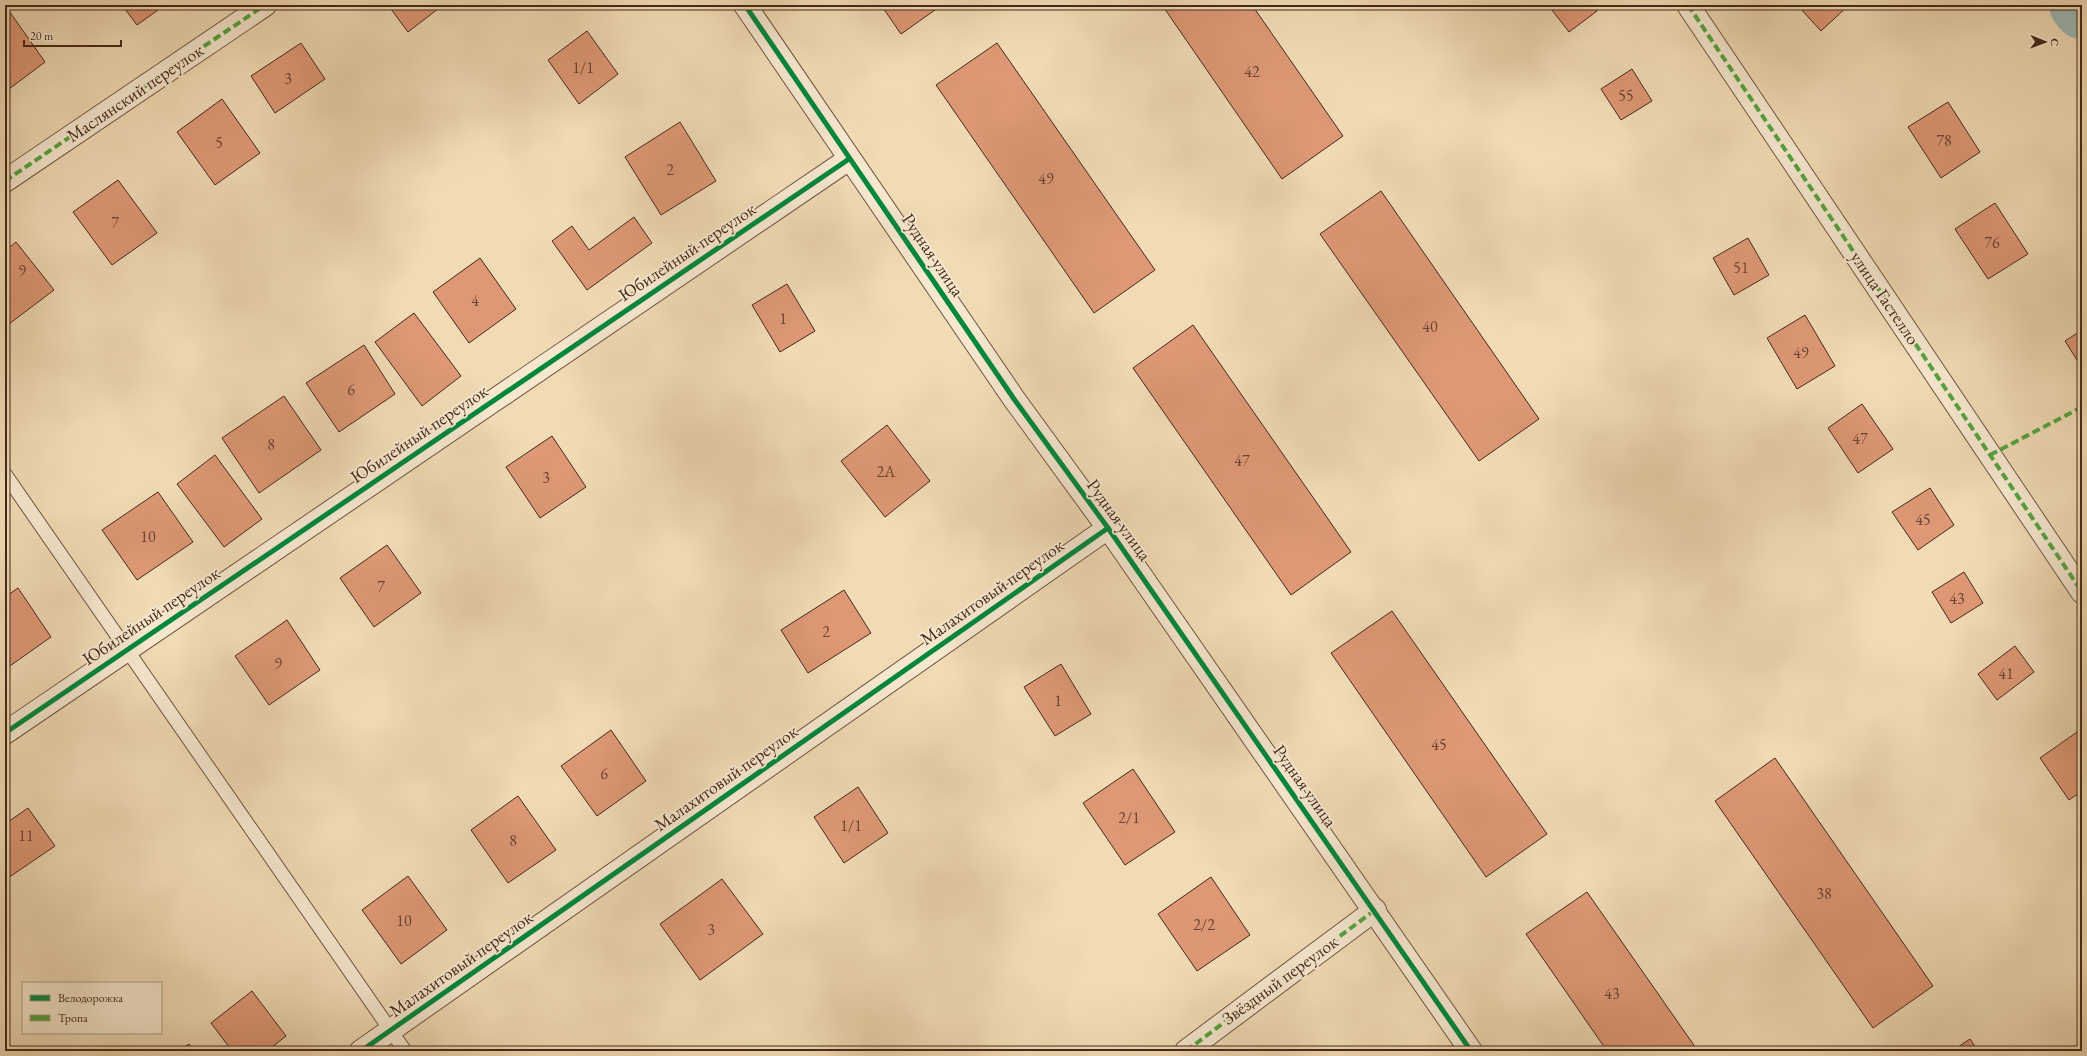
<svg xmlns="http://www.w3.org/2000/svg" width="2087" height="1056" font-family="'EB Garamond',serif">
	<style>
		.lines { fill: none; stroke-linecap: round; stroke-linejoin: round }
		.river { stroke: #9cb9b5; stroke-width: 58 }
		.building { fill: #de9876; stroke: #45281a }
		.lane-casing { stroke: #705541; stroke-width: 15 }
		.street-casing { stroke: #705541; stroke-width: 24 }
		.lane { stroke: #f6e8cf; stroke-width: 13 }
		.street { stroke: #f6e8cf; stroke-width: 22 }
		.quiet { stroke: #55a340; stroke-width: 4; stroke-dasharray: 8 4; stroke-linecap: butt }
		.cycleway-casing { stroke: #f6e8cf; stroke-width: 8 }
		.cycleway { stroke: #00873e; stroke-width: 5 }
		.labels { text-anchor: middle; stroke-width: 4; stroke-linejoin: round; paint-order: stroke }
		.number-label { font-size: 16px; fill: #6b4431 }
		.street-label { font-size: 18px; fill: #45281a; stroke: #f6e8cf }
	</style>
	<rect width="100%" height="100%" fill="#f1dbb5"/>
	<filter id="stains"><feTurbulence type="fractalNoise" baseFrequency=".005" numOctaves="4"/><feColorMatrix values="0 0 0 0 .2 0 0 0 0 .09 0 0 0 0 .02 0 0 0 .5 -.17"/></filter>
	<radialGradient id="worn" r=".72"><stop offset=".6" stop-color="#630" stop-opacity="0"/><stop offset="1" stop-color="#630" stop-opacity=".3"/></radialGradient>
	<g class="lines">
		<polyline class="river" points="2078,5 2082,10"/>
	</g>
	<g class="building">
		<polygon points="122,5 165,5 137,25"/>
		<polygon points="388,5 443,5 408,32"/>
		<polygon points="881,5 942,5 901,34"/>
		<polygon points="1162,5 1252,5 1343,136 1282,179"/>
		<polygon points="1548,5 1593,5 1597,11 1569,32"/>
		<polygon points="1801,5 1849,5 1821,31 1799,7"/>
		<polygon points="7,8 45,62 5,92 5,10"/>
		<polygon points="587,31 618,74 579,104 548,60"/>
		<polygon points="301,43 325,79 275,113 251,76"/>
		<polygon points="997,43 1155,270 1094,313 936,85"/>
		<polygon points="1632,69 1652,101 1621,120 1601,89"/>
		<polygon points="222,99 260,153 215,185 177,132"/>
		<polygon points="1948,102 1980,152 1941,178 1908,127"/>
		<polygon points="680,122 716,181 661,215 625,157"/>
		<polygon points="118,180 157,233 112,265 73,212"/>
		<polygon points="1381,191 1539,419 1479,461 1320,234"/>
		<polygon points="1995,203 2028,254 1988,279 1955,229"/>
		<polygon points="634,217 652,243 587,290 552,241 572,226 589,250"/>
		<polygon points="1748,238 1769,275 1734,295 1713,258"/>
		<polygon points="16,242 54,290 9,324 5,319 5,251"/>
		<polygon points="480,258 516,309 469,343 433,292"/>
		<polygon points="787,284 815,331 780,352 752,305"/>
		<polygon points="414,313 461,376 422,406 375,342"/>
		<polygon points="1805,315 1835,366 1797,389 1767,338"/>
		<polygon points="1193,325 1351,552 1291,595 1133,368"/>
		<polygon points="2082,330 2082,368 2065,341"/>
		<polygon points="364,345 395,394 339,432 306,383"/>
		<polygon points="284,396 321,450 259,493 222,438"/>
		<polygon points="1862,404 1893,449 1858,473 1828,428"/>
		<polygon points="887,425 930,481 885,517 841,461"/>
		<polygon points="552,436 586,487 540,518 506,467"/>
		<polygon points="215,455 262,519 224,547 177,484"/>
		<polygon points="1930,488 1954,525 1918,550 1892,512"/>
		<polygon points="158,492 193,542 137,580 102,530"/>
		<polygon points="387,545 421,593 374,627 340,578"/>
		<polygon points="1964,572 1983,603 1951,623 1932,592"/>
		<polygon points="18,588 51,637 7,668 5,665 5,597"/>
		<polygon points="844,590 871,633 808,673 781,630"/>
		<polygon points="1392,611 1547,834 1486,877 1331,653"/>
		<polygon points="287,620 320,670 269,705 235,656"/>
		<polygon points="2015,646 2034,672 1997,700 1978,674"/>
		<polygon points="1061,664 1091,714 1055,736 1024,687"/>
		<polygon points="611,730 646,781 597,816 561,766"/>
		<polygon points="2077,732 2082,740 2082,791 2069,800 2040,758"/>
		<polygon points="1775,758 1933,986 1873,1028 1715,801"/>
		<polygon points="1133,769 1175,832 1125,865 1083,803"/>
		<polygon points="858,787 888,833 844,863 814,817"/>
		<polygon points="518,796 556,850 508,883 471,830"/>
		<polygon points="28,808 55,846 5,880 5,824"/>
		<polygon points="408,876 447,930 401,964 362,910"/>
		<polygon points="1211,877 1250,935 1197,971 1158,914"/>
		<polygon points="722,879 763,934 700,980 660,924"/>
		<polygon points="1587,892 1698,1051 1607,1051 1526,934"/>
		<polygon points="252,991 286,1036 267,1051 232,1051 211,1023"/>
		<polygon points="1970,1039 1978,1051 1952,1051"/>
		<polygon points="189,1044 194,1051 178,1051"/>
	</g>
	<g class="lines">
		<g class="lane-casing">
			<polyline id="lane" points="5,474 405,1051"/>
		</g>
		<g class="street-casing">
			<g id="street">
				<polyline points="745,5 1014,399 1108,528 1471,1051"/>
				<polyline points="1688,5 2082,592"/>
				<polyline points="5,181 265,5"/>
				<polyline points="5,733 849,159"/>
				<polyline points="361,1051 1108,528"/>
				<polyline points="1186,1051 1375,910"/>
			</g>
		</g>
		<use href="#lane" class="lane"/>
		<use href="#street" class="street"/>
		<g class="quiet">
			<polyline points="1688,5 2082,592"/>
			<polyline points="5,181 265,5"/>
			<polyline points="1990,455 2082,407"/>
			<polyline points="1186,1051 1375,910"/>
		</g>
		<g class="cycleway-casing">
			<g id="cycleway">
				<polyline points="745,5 1014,399 1108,528 1471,1051"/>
				<polyline points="5,733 849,159"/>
				<polyline points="361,1051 1108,528"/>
			</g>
		</g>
		<use href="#cycleway" class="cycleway"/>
	</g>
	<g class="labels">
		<g class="number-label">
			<text x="583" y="73">1/1</text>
			<text x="1252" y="77">42</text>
			<text x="288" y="84">3</text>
			<text x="1626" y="101">55</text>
			<text x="1944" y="146">78</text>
			<text x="219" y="148">5</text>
			<text x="670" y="175">2</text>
			<text x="1046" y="184">49</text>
			<text x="115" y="228">7</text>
			<text x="1992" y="248">76</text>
			<text x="1741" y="273">51</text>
			<text x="22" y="276">9</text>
			<text x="475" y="306">4</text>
			<text x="783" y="324">1</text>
			<text x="1430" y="332">40</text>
			<text x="1801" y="358">49</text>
			<text x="351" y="395">6</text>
			<text x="1860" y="444">47</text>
			<text x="271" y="450">8</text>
			<text x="1242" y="466">47</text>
			<text x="886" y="477">2А</text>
			<text x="546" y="483">3</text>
			<text x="1923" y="525">45</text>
			<text x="148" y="542">10</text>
			<text x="381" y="592">7</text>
			<text x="1957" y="604">43</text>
			<text x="826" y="637">2</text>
			<text x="278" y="669">9</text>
			<text x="2006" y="679">41</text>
			<text x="1058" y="706">1</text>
			<text x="1439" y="750">45</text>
			<text x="604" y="779">6</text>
			<text x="1129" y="823">2/1</text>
			<text x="851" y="831">1/1</text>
			<text x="26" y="841">11</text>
			<text x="513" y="846">8</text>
			<text x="1824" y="899">38</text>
			<text x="404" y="926">10</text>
			<text x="1204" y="930">2/2</text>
			<text x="711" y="935">3</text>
			<text x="1612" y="999">43</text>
		</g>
		<g class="street-label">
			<text transform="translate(135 93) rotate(-34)" y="6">Маслянский переулок</text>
			<text transform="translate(687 252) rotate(-34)" y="6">Юбилейный переулок</text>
			<text transform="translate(933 255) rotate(56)" y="6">Рудная улица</text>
			<text transform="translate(1885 298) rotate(56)" y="6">улица Гастелло</text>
			<text transform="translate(419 434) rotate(-34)" y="6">Юбилейный переулок</text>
			<text transform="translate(1119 520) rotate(54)" y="6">Рудная улица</text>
			<text transform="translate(992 592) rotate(-35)" y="6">Малахитовый переулок</text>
			<text transform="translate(151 616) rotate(-34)" y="6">Юбилейный переулок</text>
			<text transform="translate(726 778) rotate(-35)" y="6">Малахитовый переулок</text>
			<text transform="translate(1305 786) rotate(55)" y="6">Рудная улица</text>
			<text transform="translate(461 964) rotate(-35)" y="6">Малахитовый переулок</text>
			<text transform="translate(1280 980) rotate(-36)" y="6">Звёздный переулок</text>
		</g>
	</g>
	<rect width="2087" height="1056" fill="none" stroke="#f1dbb5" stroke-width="20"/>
	<rect x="6" y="6" width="2075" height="1044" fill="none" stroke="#45281a" stroke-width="2"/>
	<rect x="10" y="10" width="2067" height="1036" fill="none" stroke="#45281a"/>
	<rect x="22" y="982" width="140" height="52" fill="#f6e8cf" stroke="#af9b87"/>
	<rect x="30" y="995" width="20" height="6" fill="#00873e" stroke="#af9b87"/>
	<text x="58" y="1002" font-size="12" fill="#45281a">Велодорожка</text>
	<rect x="30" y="1015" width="20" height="6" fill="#55a340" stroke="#af9b87"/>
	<text x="58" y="1022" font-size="12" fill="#45281a">Тропа</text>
	<g transform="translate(2045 42) rotate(91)" stroke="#f6e8cf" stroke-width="3" paint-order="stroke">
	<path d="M0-3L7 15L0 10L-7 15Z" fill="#45281a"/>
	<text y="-6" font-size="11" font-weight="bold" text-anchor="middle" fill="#45281a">С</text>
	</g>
	<path d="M24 40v6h97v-6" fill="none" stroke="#45281a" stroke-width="2"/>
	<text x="30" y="40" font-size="12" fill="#45281a" stroke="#f6e8cf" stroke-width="3" paint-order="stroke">20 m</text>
	<rect width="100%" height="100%" filter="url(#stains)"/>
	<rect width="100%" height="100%" fill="url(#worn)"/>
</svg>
